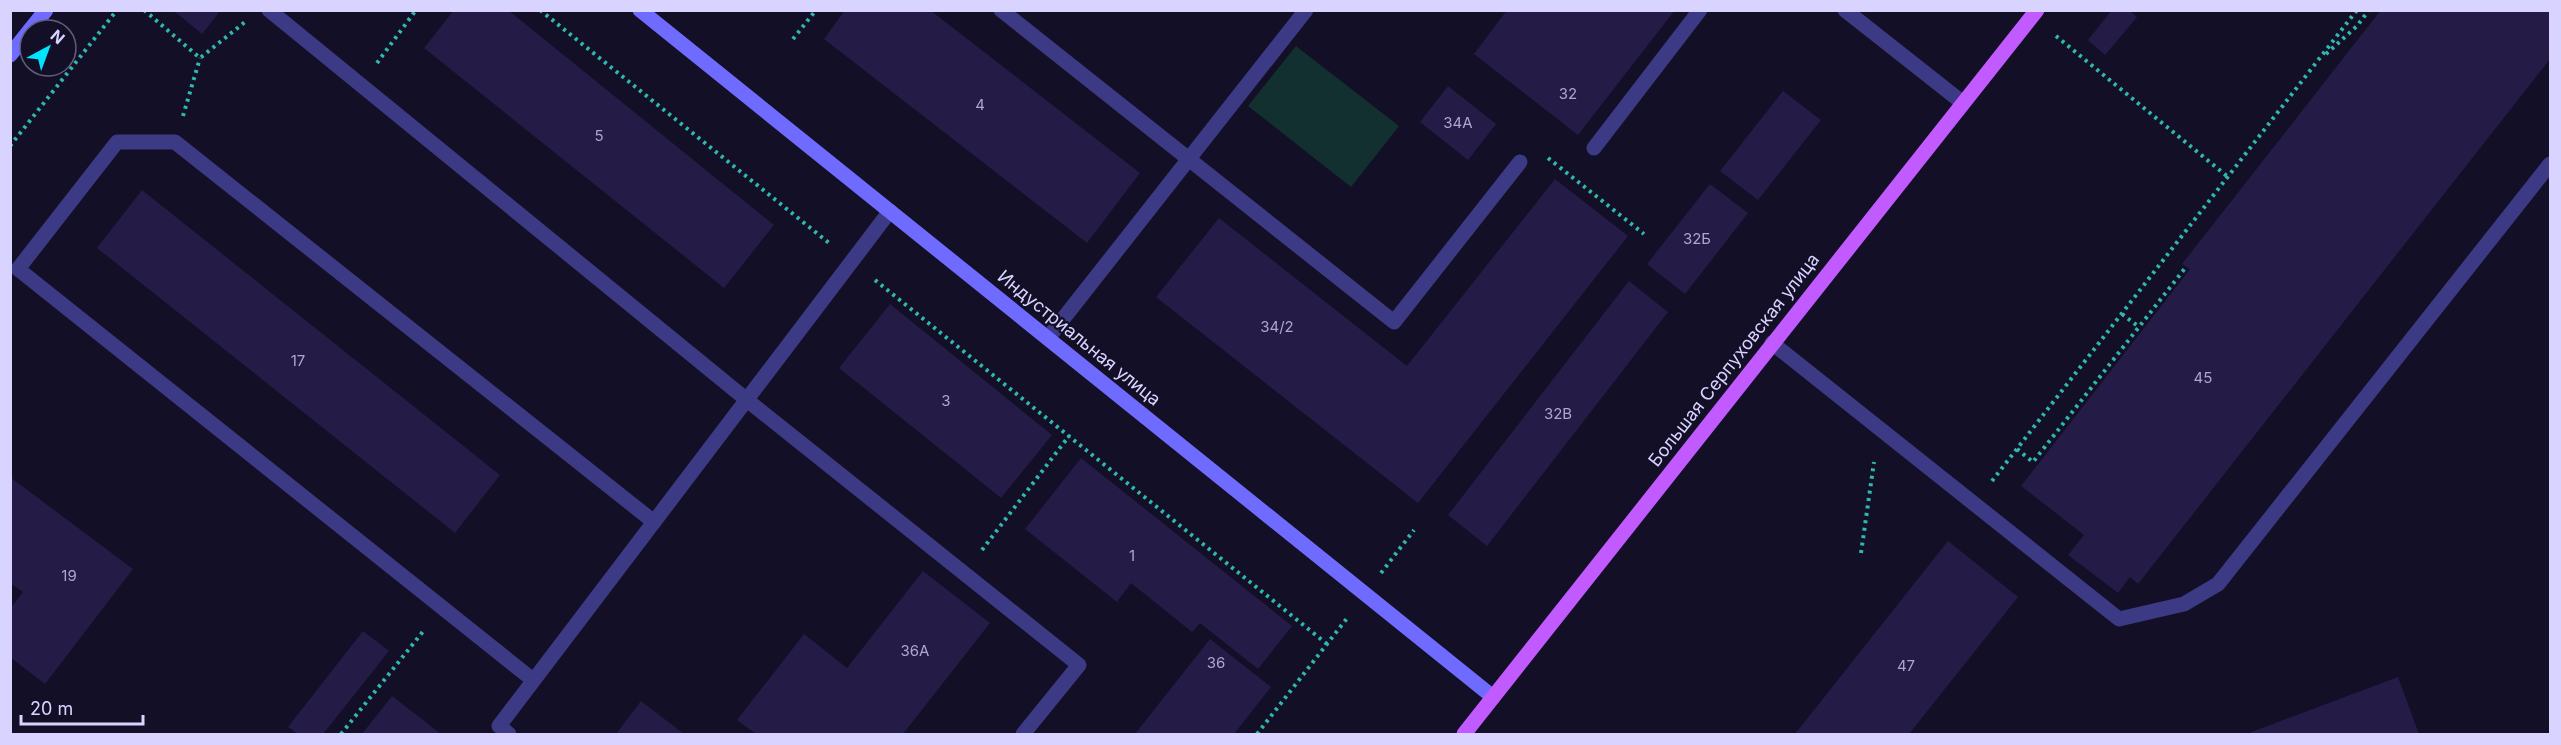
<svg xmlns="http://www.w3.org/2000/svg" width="2561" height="745" font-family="Inter,sans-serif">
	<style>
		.green { fill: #12302f }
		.building { fill: #241b47 }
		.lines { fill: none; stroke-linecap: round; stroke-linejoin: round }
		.path { stroke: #2fb8b0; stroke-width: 4; stroke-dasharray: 3 4.5; stroke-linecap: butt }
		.lane { stroke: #3d3a85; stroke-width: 15 }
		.secondary { stroke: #6f6bff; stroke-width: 15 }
		.primary { stroke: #c25bff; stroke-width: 15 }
		.labels { text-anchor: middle; stroke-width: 4.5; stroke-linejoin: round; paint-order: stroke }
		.number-label { font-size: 15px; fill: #aca6d1 }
		.street-label { font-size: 18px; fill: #d9d4ff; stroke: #130f26 }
	</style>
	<rect width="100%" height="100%" fill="#130f26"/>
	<polygon class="green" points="1296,46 1399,126 1351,187 1248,106"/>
	<g class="building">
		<polygon points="173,10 221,10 202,34"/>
		<polygon points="454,10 508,10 774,225 724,288 424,48"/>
		<polygon points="845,10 930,10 1140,173 1087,243 824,39"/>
		<polygon points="1507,10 1675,10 1578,135 1474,54"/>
		<polygon points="2112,10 2129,10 2137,17 2105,55 2088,40"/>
		<polygon points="2381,10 2550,10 2550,59 2138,584 2130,577 2118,593 2068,555 2084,535 2021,486 2190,269 2182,264"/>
		<polygon points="1448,86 1496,124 1468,160 1420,122"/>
		<polygon points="1783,91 1821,120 1758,200 1720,171"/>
		<polygon points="1555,179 1628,236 1418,503 1156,297 1219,218 1407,366"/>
		<polygon points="1710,184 1748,213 1685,294 1647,264"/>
		<polygon points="142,190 500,475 455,533 97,248"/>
		<polygon points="1629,281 1668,312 1487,546 1448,515"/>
		<polygon points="890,304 1052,435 1001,498 839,368"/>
		<polygon points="1081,458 1292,626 1258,669 1200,623 1192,632 1131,583 1117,602 1025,529"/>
		<polygon points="10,477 133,569 45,684 10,657 10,609 23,592 10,583"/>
		<polygon points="1948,541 2018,597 1909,734 1795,734"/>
		<polygon points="923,571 990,623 903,734 756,734 737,720 804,634 847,668"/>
		<polygon points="363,631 389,651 323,734 298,734 288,727"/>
		<polygon points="1210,639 1271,687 1234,734 1135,734"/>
		<polygon points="2398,677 2419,734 2246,734"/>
		<polygon points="392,696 441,734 362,734"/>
		<polygon points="641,701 684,734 616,734"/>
	</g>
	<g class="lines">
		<g class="path">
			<polyline points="144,10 200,58 245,22"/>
			<polyline points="540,10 829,243"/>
			<polyline points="2056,36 2228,177"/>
			<polyline points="793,39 816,10"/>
			<polyline points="2326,54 2357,26 2369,10"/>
			<polyline points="377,63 416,10"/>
			<polyline points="183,116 200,58"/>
			<polyline points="10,146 117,10"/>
			<polyline points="1548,158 1644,234"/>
			<polyline points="875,280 1327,644"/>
			<polyline points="2122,314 2139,327"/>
			<polyline points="2017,449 2033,462 2186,267"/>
			<polyline points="1992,481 2357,10"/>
			<polyline points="982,550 1069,436"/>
			<polyline points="1861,553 1874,462"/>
			<polyline points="1381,573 1414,530"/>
			<polyline points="341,734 425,629"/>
			<polyline points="1257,734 1348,617"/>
		</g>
		<g class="lane">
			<polyline points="269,10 747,400 1079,665 1023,734"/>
			<polyline points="1001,10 1394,322 1520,162"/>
			<polyline points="1845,10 1963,103"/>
			<polyline points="1594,148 1700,10"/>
			<polyline points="1048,338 1306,10"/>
			<polyline points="1772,343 2119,619 2184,604 2218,584 2550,164"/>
			<polyline points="533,680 18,269 117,142 175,142 654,522"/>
			<polyline points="509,734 499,726 890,211"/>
		</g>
		<g class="secondary">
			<polyline points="640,10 1493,697"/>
			<polyline points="30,30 46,10"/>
			<polyline points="10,55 30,30"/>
		</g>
		<polyline class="primary" points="1464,734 2037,10"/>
	</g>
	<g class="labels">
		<g class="number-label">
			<text x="1568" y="99">32</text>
			<text x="980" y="110">4</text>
			<text x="1458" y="128">34А</text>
			<text x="599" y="141">5</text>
			<text x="1697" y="244">32Б</text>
			<text x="1277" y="332">34/2</text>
			<text x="298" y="366">17</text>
			<text x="2203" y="383">45</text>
			<text x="946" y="406">3</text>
			<text x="1558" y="419">32В</text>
			<text x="1132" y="561">1</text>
			<text x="69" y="581">19</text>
			<text x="915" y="656">36А</text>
			<text x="1216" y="668">36</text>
			<text x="1906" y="671">47</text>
		</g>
		<g class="street-label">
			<text transform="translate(1079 338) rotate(39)" y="6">Индустриальная улица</text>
			<text transform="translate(1734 360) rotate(-52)" y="6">Большая Серпуховская улица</text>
		</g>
	</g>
	<rect width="2561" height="745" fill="none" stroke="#d9d4ff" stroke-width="24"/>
	<g transform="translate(48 48) rotate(41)"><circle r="28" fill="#130f26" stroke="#625e7d" stroke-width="1.5"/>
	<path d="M0-4.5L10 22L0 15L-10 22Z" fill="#00e5ff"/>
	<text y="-9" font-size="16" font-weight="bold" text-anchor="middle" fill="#d9d4ff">N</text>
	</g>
	<path d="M21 715v9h122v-9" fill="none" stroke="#d9d4ff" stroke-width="3"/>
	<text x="30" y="715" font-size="18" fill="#d9d4ff" stroke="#130f26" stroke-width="4.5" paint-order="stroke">20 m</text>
</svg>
